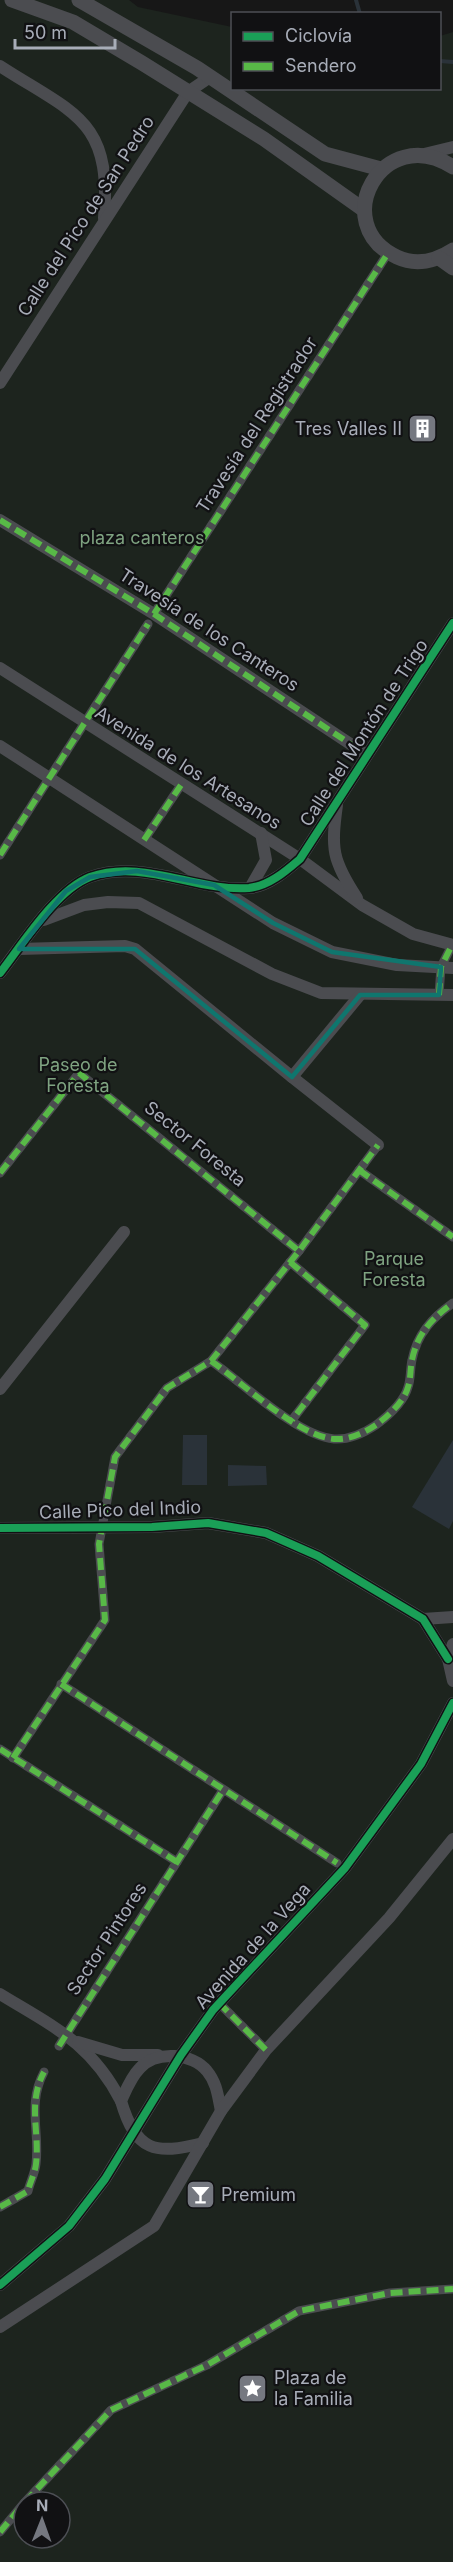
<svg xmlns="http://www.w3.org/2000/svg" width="453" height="2562" font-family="Inter,sans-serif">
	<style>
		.green { fill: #1d241e; fill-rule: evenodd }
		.water { fill: #2a3239 }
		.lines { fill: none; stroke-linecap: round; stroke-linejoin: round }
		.stream { stroke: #2a3239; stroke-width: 4 }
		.pedestrian { stroke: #4b4c50; stroke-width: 9 }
		.minor { stroke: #4b4c50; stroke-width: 12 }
		.tertiary { stroke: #4b4c50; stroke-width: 15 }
		.quiet { stroke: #58b947; stroke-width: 6; stroke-dasharray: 12 6; stroke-linecap: butt }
		.cycleway-casing { stroke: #111113; stroke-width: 11 }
		.cycleway { stroke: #1a9f57; stroke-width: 8 }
		.marked { fill: none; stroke: #0f766e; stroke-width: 4.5; stroke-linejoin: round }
		.labels { text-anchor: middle; stroke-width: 4.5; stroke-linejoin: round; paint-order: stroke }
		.street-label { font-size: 18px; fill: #a8adb8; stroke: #111113 }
		.poi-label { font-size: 18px; fill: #a8adb8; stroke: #111113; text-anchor: start }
		.park-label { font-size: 18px; fill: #7fa381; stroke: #111113 }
	</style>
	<rect width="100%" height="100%" fill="#171717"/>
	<path class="green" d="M0,0h129l9,7 94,20v61h208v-52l13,-4v2530h-453zM24,2502h36v36h-36z"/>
	<g class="water">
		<path d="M183,1435h24v50h-25z"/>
		<path d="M453,1440v81l-4,8 -37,-22z"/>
		<path d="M228,1465l38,1 1,19 -39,1z"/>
	</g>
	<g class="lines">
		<g class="stream">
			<path d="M356,0l4,14"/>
			<path d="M440,61l13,1"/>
		</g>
		<g class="pedestrian">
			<path d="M154,614l234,-361"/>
			<path d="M144,840l37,-55"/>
			<path d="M0,855l148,-231"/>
			<path d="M439,995l2,-28 11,-22"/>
			<path d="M359,1170l94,67"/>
			<path d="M0,1173l79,-100 220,178"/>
			<path d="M290,1262l75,63 -73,95"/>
			<path d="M211,1361c31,21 86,75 123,78 15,1 30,-6 42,-14 12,-9 28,-23 32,-38 3,-8 2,-18 4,-27 5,-26 20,-42 41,-57"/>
			<path d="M61,1684l276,179"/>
			<path d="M0,1749l177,113"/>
			<path d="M13,1758l92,-138 -6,-76 16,-87 52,-69 44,-27 88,-110 79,-106"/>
			<path d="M219,2003l47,47"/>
			<path d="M59,2046l164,-256"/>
			<path d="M0,2207l28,-16c2,-9 7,-18 8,-27 4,-33 -9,-60 8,-92"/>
			<path d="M25,2502l86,-92 96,-45 92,-54 91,-18 63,-4"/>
			<path d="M0,2532l24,-29"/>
		</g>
		<g class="minor">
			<path d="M0,66c74,48 112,53 104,152"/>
			<path d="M420,155l33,-8"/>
			<path d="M0,383l188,-291 22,-15"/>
			<path d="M0,520l154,94 213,141"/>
			<path d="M0,668l300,191 62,46 51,29 40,11"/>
			<path d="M0,746l273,177 59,29 65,13 56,3"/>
			<path d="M337,805c-6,44 -5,55 20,93"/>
			<path d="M250,888l16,-28 -5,-27"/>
			<path d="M44,920l40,-15 24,-3 31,1 133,71 49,19 132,2"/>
			<path d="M19,949l106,-3 10,3 157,128 68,-82"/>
			<path d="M0,973c22,-28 56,-83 90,-96 53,-19 106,15 159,11 20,-2 37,-17 51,-29l153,-236"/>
			<path d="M292,1077l86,68"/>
			<path d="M0,1389l124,-157"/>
			<path d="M0,1528l152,-1 56,-4 58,10 52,23 105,63 25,40"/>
			<path d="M423,1619l30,-2"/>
			<path d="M453,1644l-5,15 5,22"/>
			<path d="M0,1994c54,33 91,49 121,107"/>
			<path d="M78,2042l44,13h36"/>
			<path d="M203,2143c-48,12 -67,9 -82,-42 5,-11 10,-24 19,-33 16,-18 53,-15 67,3 10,12 11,26 14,40"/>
			<path d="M0,2285l69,-59 36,-47 76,-124 32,-45 132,-142 76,-104 32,-61"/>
			<path d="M0,2327l154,-101 67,-115 45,-61 123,-132 64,-79"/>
		</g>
		<g class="tertiary">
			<path d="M12,0l61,22 69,41 122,76 100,71"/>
			<path d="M79,0l118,68 128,86 56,15"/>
			<path d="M453,167c-71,-46 -126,58 -56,90 19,9 39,4 56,-7"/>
			<path d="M439,258l14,10"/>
		</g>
		<g class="quiet">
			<path d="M0,520l154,94 213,141"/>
			<path d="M154,614l234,-361"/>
			<path d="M144,840l37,-55"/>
			<path d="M0,855l148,-231"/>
			<path d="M439,995l2,-28 11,-22"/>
			<path d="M359,1170l94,67"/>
			<path d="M0,1173l79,-100 220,178"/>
			<path d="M290,1262l75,63 -73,95"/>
			<path d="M211,1361c31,21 86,75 123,78 15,1 30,-6 42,-14 12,-9 28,-23 32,-38 3,-8 2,-18 4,-27 5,-26 20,-42 41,-57"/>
			<path d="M61,1684l276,179"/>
			<path d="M0,1749l177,113"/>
			<path d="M13,1758l92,-138 -6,-76 16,-87 52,-69 44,-27 88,-110 79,-106"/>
			<path d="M219,2003l47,47"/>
			<path d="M59,2046l164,-256"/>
			<path d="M0,2207l28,-16c2,-9 7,-18 8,-27 4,-33 -9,-60 8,-92"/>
			<path d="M25,2502l86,-92 96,-45 92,-54 91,-18 63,-4"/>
			<path d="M0,2532l24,-29"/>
		</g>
		<defs>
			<g id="cycleway">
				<path d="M0,973c22,-28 56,-83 90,-96 53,-19 106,15 159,11 20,-2 37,-17 51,-29l153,-236"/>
				<path d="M0,1528l152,-1 56,-4 58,10 52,23 105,63 25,40"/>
				<path d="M0,2285l69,-59 36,-47 76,-124 32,-45 132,-142 76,-104 32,-61"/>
			</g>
		</defs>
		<use href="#cycleway" class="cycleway-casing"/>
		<use href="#cycleway" class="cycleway"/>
	</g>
	<path class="marked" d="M137,871l77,14 59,38 59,29 109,15 -2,28h-79l-68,82 -157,-128h-116l47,-58 24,-14z"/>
	<defs>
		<symbol id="building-square" viewBox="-11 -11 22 22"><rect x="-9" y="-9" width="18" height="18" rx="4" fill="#757880" stroke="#111113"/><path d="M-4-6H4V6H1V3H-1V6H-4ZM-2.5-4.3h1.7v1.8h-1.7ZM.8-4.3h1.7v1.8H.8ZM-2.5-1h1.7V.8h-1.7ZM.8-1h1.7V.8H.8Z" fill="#fff"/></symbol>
		<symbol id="bar-square" viewBox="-11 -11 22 22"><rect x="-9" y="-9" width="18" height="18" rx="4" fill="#757880" stroke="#111113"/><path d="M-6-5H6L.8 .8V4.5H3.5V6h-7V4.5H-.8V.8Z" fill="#fff"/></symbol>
		<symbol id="sight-square" viewBox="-11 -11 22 22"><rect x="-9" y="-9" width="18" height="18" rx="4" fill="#757880" stroke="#111113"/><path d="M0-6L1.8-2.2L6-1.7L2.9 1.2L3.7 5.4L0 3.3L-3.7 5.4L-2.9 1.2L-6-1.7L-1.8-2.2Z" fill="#fff"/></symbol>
	</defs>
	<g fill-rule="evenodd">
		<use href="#building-square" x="406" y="412" width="33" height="33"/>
		<use href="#bar-square" x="184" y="2178" width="33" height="33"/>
		<use href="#sight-square" x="236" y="2372" width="33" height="33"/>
	</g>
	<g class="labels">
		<g class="street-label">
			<text transform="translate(86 216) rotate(-57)" y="6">Calle del Pico de San Pedro</text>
			<text transform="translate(257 425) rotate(-57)" y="6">Travesía del Registrador</text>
			<text transform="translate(209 630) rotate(33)" y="6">Travesía de los Canteros</text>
			<text transform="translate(364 733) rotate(-57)" y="6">Calle del Montón de Trigo</text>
			<text transform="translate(188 768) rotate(32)" y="6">Avenida de los Artesanos</text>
			<text transform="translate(195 1144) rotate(39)" y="6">Sector Foresta</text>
			<text transform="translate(120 1510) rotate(-2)" y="6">Calle Pico del Indio</text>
			<text transform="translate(107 1939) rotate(-57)" y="6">Sector Pintores</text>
			<text transform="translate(253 1946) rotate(-48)" y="6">Avenida de la Vega</text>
		</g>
		<g class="poi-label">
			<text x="402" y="435" text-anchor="end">Tres Valles II</text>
			<text x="221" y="2201">Premium</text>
			<text x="274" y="2384">Plaza de<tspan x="274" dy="21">la Familia</tspan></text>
		</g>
		<g class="park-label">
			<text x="142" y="544">plaza canteros</text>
			<text x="78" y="1071">Paseo de<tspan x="78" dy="21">Foresta</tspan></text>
			<text x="394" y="1265">Parque<tspan x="394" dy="21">Foresta</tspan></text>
		</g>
	</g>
	<rect x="231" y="12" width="210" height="78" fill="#111113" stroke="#4d4f55" stroke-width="1.5"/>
	<rect x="243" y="32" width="30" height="9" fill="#1a9f57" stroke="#4d4f55" stroke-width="1.5"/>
	<text x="285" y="42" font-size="18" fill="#a8adb8">Ciclovía</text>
	<rect x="243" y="62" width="30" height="9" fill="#58b947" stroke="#4d4f55" stroke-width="1.5"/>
	<text x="285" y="72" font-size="18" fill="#a8adb8">Sendero</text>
	<g transform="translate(42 2520) rotate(1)"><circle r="28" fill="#111113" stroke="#4d4f55" stroke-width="1.5"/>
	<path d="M0-4.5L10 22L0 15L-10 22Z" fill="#757880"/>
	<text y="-9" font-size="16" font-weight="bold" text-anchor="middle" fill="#a8adb8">N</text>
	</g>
	<path d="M15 39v9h100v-9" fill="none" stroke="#a8adb8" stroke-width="3"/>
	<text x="24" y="39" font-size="18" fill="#a8adb8" stroke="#111113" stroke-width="4.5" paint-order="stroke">50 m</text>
</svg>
